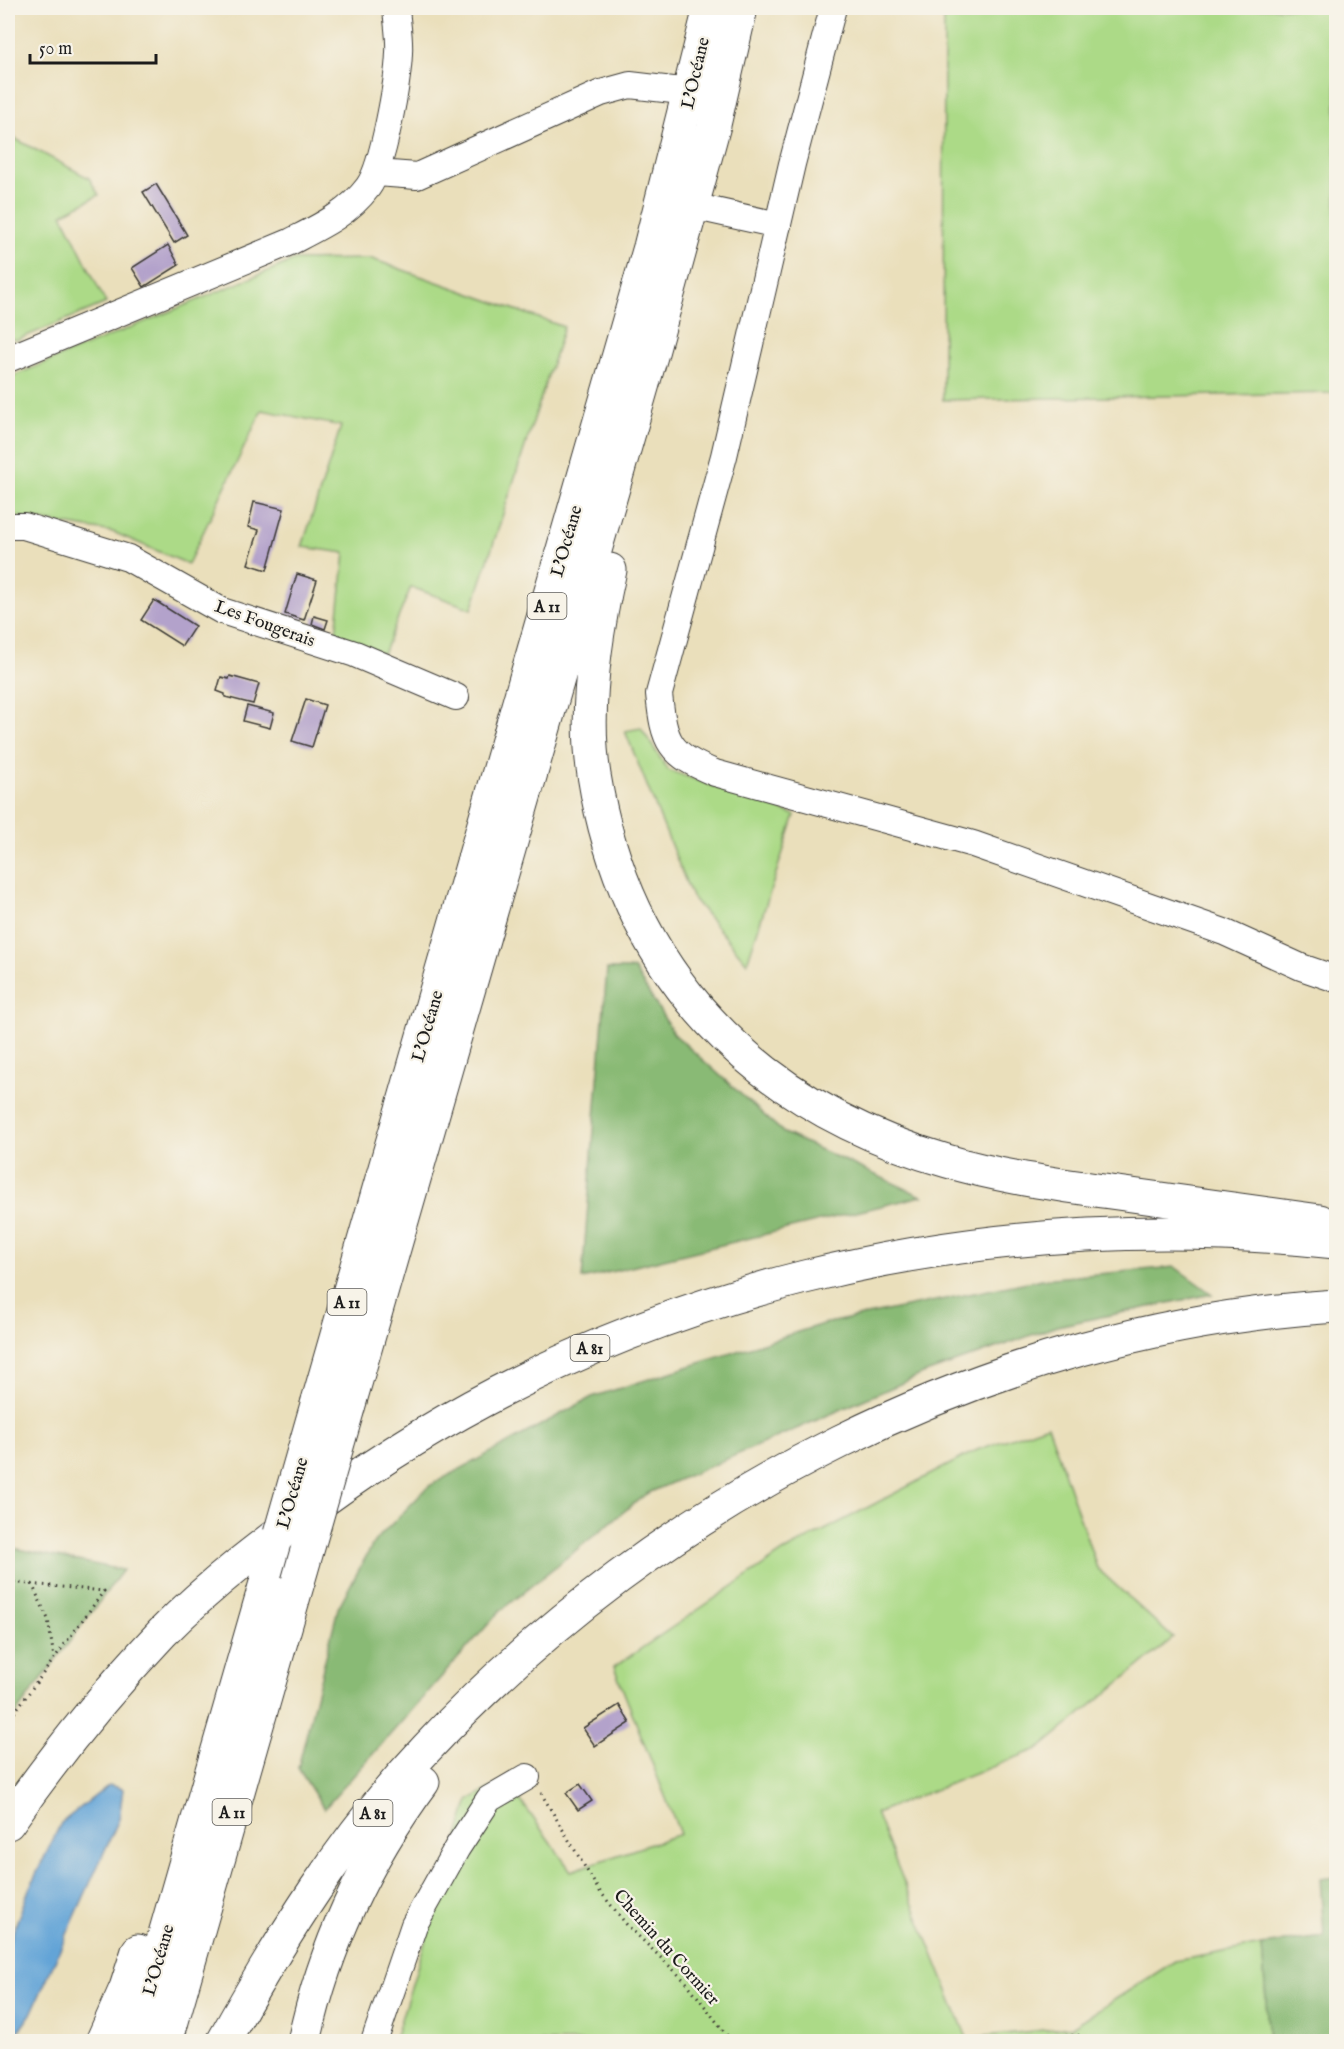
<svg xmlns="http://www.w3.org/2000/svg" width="1344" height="2049" font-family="'IM FELL English',serif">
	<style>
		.green { fill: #acda87; stroke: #647b52; stroke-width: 1.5 }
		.forest { fill: #89ba74; stroke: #526b48; stroke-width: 1.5 }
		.water { fill: #64a4d7; stroke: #40607a; stroke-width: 1.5 }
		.building { fill: #b3a2cb }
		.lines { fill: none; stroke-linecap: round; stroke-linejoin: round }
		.minor-casing { stroke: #3b3934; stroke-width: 28 }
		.highway-casing { stroke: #3b3934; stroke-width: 35 }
		.path { stroke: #3b3934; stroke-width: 3; stroke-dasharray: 1.5 4.5; stroke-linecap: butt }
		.minor { stroke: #fff; stroke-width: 26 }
		.highway { stroke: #fff; stroke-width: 33 }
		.highway-bridge-casing { stroke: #3b3934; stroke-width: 35; stroke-linecap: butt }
		.highway-bridge { stroke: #fff; stroke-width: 33 }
		.labels { text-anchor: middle; stroke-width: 4.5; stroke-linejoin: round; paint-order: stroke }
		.shield { fill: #f7f3e8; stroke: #5e5c59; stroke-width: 1.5 }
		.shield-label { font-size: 16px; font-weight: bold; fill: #1c1c1c }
		.street-label { font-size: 18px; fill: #1c1c1c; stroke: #f7f3e8 }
	</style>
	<rect width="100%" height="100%" fill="#f7f3e8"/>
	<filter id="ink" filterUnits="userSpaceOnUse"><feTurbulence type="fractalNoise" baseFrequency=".0167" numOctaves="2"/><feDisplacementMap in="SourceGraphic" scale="12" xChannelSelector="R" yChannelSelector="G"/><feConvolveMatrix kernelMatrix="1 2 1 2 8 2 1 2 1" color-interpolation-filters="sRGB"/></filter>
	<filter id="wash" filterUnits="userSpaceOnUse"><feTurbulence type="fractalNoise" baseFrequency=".008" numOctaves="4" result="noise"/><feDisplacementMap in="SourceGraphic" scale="24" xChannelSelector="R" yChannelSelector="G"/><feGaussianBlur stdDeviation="1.35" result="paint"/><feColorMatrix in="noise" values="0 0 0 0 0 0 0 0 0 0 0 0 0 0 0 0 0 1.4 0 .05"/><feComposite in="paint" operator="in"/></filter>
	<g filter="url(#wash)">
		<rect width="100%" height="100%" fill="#eadfbb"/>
		<g class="green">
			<path d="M944,8h392v385l-393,7z"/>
			<path d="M8,135l81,43 10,17 -37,19 44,89 -89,37 -9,-2z"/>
			<path d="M372,259l192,68 -92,282 -61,-22 -28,67 -47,-21 9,-80 -43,-6 39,-121 -79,-16 -74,154 -75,-32 -105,-17v-137l287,-118z"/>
			<path d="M641,728l27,42 127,45 -48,148 -55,-66 -67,-166z"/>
			<path d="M1048,1425l49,143 76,70 -133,110 -164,65 91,225 105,-11 103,-66 87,-16 7,96 -875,1 75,-242 37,-20 65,91 109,-37 -66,-167 169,-115 194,-102z"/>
		</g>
		<g class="forest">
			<path d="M607,969h27l40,65 110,99 138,63 -340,83z"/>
			<path d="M1175,1267l37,27 -155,32 -134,48 -277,120 -146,117 -176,198 -26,-41 40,-160 36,-66 55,-56 163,-89 231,-73 219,-45z"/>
			<path d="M8,1547l115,23 -115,154z"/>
			<path d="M1336,1877v164h-67l-7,-96 62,-8 -4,-58z"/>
		</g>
		<path class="water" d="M109,1785l14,4 -4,30 -88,195 -19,27h-4v-96l21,-56 32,-66z"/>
		<g id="blocks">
			<g class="building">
				<path d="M156,184l31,51 -13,8 -31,-51z"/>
				<path d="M168,245l11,20 -35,22 -12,-19z"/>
				<path d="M254,502l30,7 -17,61 -19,-6 11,-34 -11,-3z"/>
				<path d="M297,574l20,6 -13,40 -19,-6z"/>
				<path d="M154,600l41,26 -13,20 -41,-26z"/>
				<path d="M314,616l14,4 -3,9 -13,-5z"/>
				<path d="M230,676l29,8 -6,20 -28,-7v-3l-8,-3 4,-14 8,2z"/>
				<path d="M306,699l19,6 -13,42 -20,-6z"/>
				<path d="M247,706l27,7 -4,15 -27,-7z"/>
				<path d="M619,1705l11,18 -35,23 -12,-18z"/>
				<path d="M580,1784l12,17 -14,9 -12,-17z"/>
			</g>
		</g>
	</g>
	<g filter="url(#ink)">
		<use href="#blocks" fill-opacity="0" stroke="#3b3934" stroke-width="1.5"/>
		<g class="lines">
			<defs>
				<g id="minor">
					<path d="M833,8l-41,156 -68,292 -65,238c5,49 10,60 56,79l258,71 251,88 77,35 35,12"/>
					<path d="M377,173l40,3 184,-83 29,-8 60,7"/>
					<path d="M692,206l86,19"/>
					<path d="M8,359l282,-117c29,-15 58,-28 78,-55 15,-20 30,-106 31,-134 1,-15 -2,-30 -3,-45"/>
					<path d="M8,526h16l104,32 94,53 133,43 101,43"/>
					<path d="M374,2042l40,-117 43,-77 32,-49 38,-22"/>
				</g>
				<g id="highway">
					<path d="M610,570c-14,62 -26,142 -16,205 32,199 161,331 353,386 53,16 109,23 163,31 70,10 140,20 210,29"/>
					<path d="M318,1401l332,-1154 60,-239"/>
					<path d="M348,1408l305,-1059 60,-220 28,-121"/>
					<path d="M8,1823c46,-66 98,-131 154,-190 48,-49 104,-91 159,-131 296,-215 654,-298 1015,-260"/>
					<path d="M102,2042l24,-54 12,-37"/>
					<path d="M134,2042l146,-508"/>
					<path d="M166,2042l132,-460"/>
					<path d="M223,2042c58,-104 121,-206 203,-293 233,-250 567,-422 910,-443"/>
					<path d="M304,2042c20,-94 62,-183 119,-260"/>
				</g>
			</defs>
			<use href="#minor" class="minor-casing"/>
			<use href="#highway" class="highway-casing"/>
			<g class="path">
				<path d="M8,1582l96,9 -96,130"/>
				<path d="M32,1584l16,35 6,39"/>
				<path d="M541,1793l57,96 29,36 60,58 45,59"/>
				<path d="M1006,2042l71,-7 31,7"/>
			</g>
			<use href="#minor" class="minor"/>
			<use href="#highway" class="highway"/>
			<defs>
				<g id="highway-bridge">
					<path d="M280,1534l38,-133"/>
					<path d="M298,1582l50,-174"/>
				</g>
			</defs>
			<use href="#highway-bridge" class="highway-bridge-casing"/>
			<use href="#highway-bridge" class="highway-bridge"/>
		</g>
	</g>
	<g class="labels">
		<g class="shield">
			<rect x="527.5" y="593" width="39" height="26" rx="4.5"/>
			<rect x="327.5" y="1289" width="39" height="26" rx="4.5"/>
			<rect x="570.5" y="1335" width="39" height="26" rx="4.5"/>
			<rect x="212.5" y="1799" width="39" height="26" rx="4.5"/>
			<rect x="353.5" y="1800" width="39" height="26" rx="4.5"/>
		</g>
		<g class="shield-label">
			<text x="547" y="612">A 11</text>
			<text x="347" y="1308">A 11</text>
			<text x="590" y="1354">A 81</text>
			<text x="232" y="1818">A 11</text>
			<text x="373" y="1819">A 81</text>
		</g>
		<g class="street-label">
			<text transform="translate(695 73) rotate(-77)" y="6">L’Océane</text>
			<text transform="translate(566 541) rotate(-74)" y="6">L’Océane</text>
			<text transform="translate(265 623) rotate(20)" y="6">Les Fougerais</text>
			<text transform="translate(427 1026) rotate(-74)" y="6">L’Océane</text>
			<text transform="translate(292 1493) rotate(-74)" y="6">L’Océane</text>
			<text transform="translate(667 1947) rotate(48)" y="6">Chemin du Cormier</text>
			<text transform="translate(158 1960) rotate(-74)" y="6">L’Océane</text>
		</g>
	</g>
	<rect width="1344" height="2049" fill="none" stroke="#f7f3e8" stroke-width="30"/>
	<path d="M30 54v9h126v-9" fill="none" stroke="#1c1c1c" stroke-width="3"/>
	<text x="39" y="54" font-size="18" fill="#1c1c1c" stroke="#f7f3e8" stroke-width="4.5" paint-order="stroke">50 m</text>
</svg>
